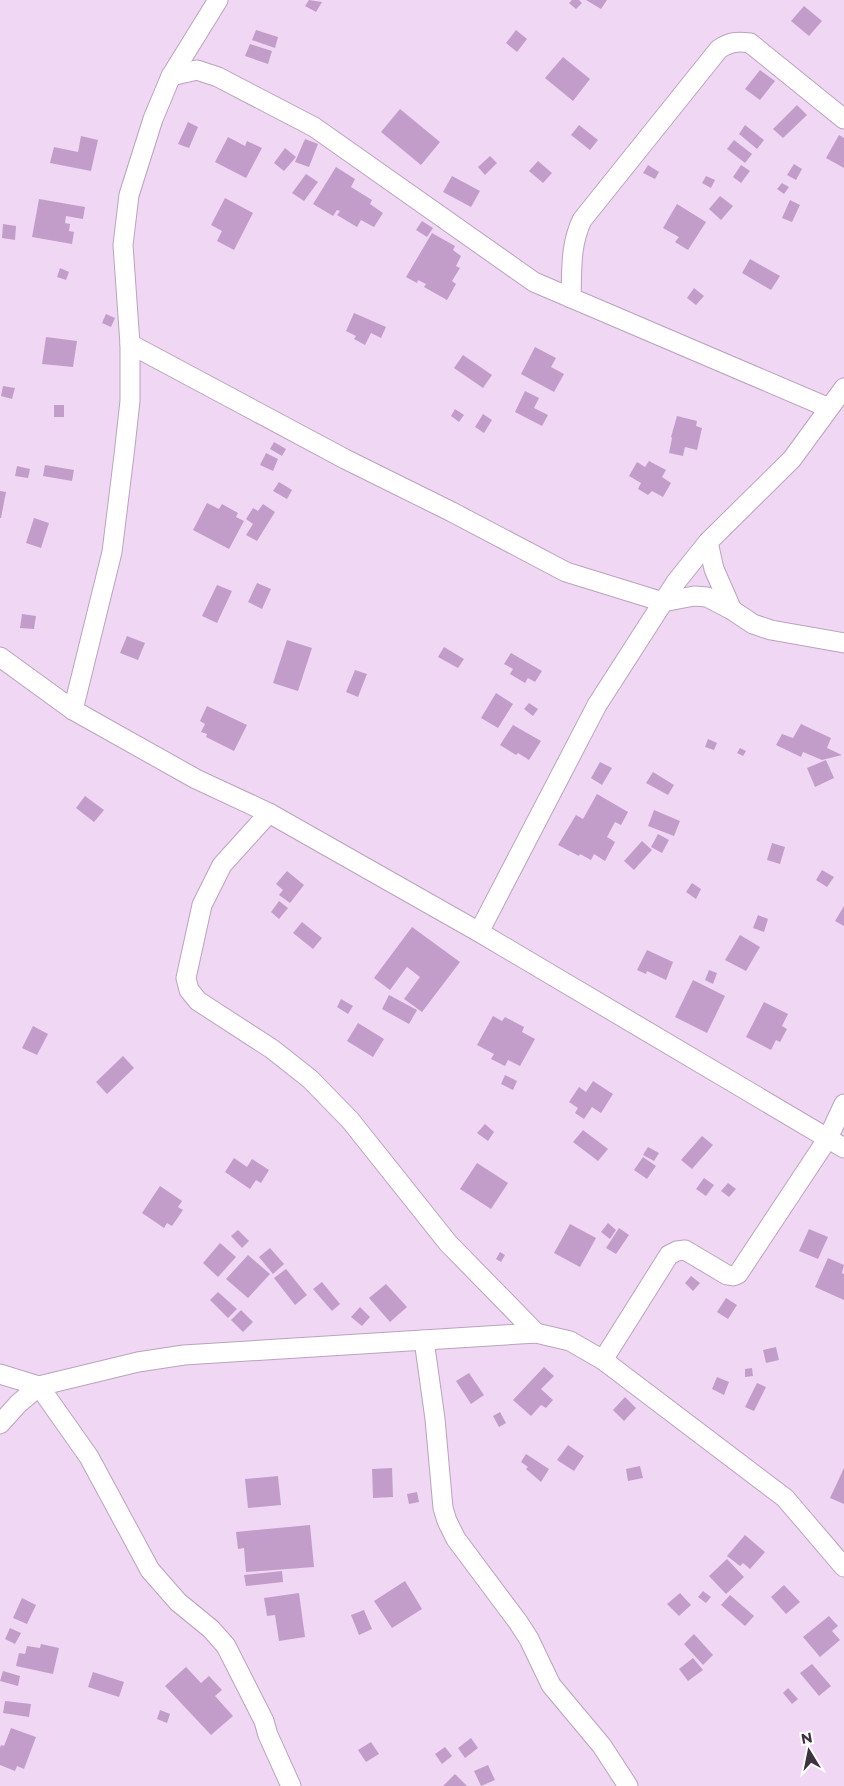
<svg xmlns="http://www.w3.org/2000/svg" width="844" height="1786" font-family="Montserrat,sans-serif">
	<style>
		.building { fill: #c39dc9 }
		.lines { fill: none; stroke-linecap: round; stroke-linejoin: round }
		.minor-casing { stroke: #bba2be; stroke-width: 21 }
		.minor { stroke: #fff; stroke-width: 19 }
	</style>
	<rect width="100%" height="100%" fill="#f0d7f4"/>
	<g class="building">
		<path d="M309,0l13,2 -6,10 -11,-6z"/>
		<path d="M572,0h7l3,3 -6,6 -7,-6z"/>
		<path d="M586,0h21l-6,9z"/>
		<path d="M804,6l18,15 -13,15 -18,-15z"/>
		<path d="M256,30l22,7 -3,11 -23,-8z"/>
		<path d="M516,30l11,9 -10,13 -11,-9z"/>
		<path d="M250,44l22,7 -4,13 -23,-8z"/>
		<path d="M563,57l27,22 -17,22 -28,-23z"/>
		<path d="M760,70l15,11 -15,19 -15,-11z"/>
		<path d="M797,105l10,10 -24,23 -10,-9z"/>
		<path d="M400,109l40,33 -19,23 -40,-33z"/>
		<path d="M188,122l10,5 -9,21 -11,-4z"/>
		<path d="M579,125l19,15 -8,10 -19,-15z"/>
		<path d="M745,125l19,15 -7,9 -18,-15z"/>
		<path d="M839,135l5,3v30l-18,-10z"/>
		<path d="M81,136l17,4 -7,31 -41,-8 4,-16 24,5z"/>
		<path d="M228,137l17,9 2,-5 15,7 -16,30 -31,-16z"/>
		<path d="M305,139l13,5 -9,23 -14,-5z"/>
		<path d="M734,140l18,14 -7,9 -18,-14z"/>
		<path d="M285,148l11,9 -12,14 -10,-8z"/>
		<path d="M490,156l7,7 -12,12 -7,-8z"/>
		<path d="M538,161l14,12 -9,10 -14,-12z"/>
		<path d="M794,164l8,5 -6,11 -9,-5z"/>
		<path d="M648,165l11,7 -4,7 -12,-6z"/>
		<path d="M741,165l9,6 -9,12 -8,-6z"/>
		<path d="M336,167l19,12 -4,8 21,13 -2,4 13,9 -9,14 -13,-7 -4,7 -20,-12 3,-4 -3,-1 -4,6 -20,-12z"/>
		<path d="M306,174l12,8 -14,19 -12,-8z"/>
		<path d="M452,176l28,15 -9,16 -28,-15z"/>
		<path d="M706,176l9,4 -4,8 -9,-5z"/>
		<path d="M782,183l7,4 -5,7 -7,-5z"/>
		<path d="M720,196l13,10 -12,14 -12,-11z"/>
		<path d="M225,198l28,15 -19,37 -17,-9 5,-10 -11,-6z"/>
		<path d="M39,199l46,8 -2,12 -17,-3 -1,7 5,1 -1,7 5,1 -2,12 -40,-7z"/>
		<path d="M790,200l10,5 -8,17 -10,-4z"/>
		<path d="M677,204l29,18 -18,28 -13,-8 4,-5 -16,-9z"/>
		<path d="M422,221l11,7 -6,9 -11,-7z"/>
		<path d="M3,224l13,2 -1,14 -13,-2z"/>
		<path d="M432,233l23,13 -2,4 8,6 -5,10 4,2 -8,13 4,3 -9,16 -23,-13 2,-3 -8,-4 -1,3 -11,-6z"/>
		<path d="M750,259l30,17 -9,14 -29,-17z"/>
		<path d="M60,268l9,4 -3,8 -9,-3z"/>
		<path d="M694,288l10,8 -8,9 -9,-7z"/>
		<path d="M354,313l32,14 -5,11 -10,-5 -6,12 -11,-6 2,-3 -10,-5z"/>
		<path d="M106,314l9,4 -4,9 -9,-4z"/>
		<path d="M46,337l31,4 -4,26 -31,-3z"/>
		<path d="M535,347l21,11 -5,9 13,7 -10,18 -33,-18z"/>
		<path d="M463,355l29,20 -9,13 -29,-20z"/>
		<path d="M3,386l12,2 -3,11 -11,-3z"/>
		<path d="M525,391l14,7 -5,10 14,7 -6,11 -27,-14z"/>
		<rect x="54" y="405" width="10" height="12"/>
		<path d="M455,409l9,6 -5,7 -8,-6z"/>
		<path d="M483,414l9,6 -8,13 -9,-6z"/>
		<path d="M677,416l20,5 -1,5 6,2 -5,22 -12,-3 -2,9 -14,-3 3,-15 -1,-1z"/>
		<path d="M274,442l12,7 -4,7 -12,-7z"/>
		<path d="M266,453l12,6 -5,12 -13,-6z"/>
		<path d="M649,461l17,9 -4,7 9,6 -8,14 -11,-6 -4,4 -10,-6 3,-6 -12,-7 8,-14 8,5z"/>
		<path d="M45,465l29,5 -2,11 -29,-5z"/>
		<path d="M17,466l13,3 -2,9 -13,-2z"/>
		<path d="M279,482l13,8 -5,9 -14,-8z"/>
		<path d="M0,491l6,1 -5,26h-1z"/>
		<path d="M207,503l12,6 3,-5 16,9 -2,4 8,4 -15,28 -36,-19z"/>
		<path d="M263,504l12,8 -18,29 -11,-6 7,-11 -7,-5 7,-11 5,3z"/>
		<path d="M34,518l15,5 -8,25 -15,-5z"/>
		<path d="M257,583l14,6 -9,20 -14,-7z"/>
		<path d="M217,585l15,6 -15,32 -15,-7z"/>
		<path d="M22,614l14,2 -2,13 -14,-1z"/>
		<path d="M127,636l18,7 -7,17 -18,-7z"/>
		<path d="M287,640l25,8 -14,43 -25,-8z"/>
		<path d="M444,647l20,12 -6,9 -20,-11z"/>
		<path d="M511,653l31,18 -7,11 -7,-4 -3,5 -15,-9 3,-5 -9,-5z"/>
		<path d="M355,670l12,4 -9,23 -12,-5z"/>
		<path d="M496,693l17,11 -15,24 -17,-10z"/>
		<path d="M529,703l9,6 -5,7 -9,-7z"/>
		<path d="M207,706l40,19 -13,26 -28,-14 1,-3 -6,-2 4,-8 -5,-3z"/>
		<path d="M801,724l30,14 -4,10 15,7 -20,5 -19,-8 -2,5 -25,-12 6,-11 11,4z"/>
		<path d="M513,725l28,16 -12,19 -11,-7 -2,2 -16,-10z"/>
		<path d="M708,739l9,4 -3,7 -9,-3z"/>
		<path d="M740,748l6,3 -3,5 -6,-3z"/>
		<path d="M826,760l8,18 -19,9 -8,-19z"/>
		<path d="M600,762l12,6 -10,17 -11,-7z"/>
		<path d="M653,772l21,13 -6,10 -22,-12z"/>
		<path d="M597,794l31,18 -7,13 -6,-3 -8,15 8,5 -10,19 -11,-7 -3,6 -11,-6 -1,2 -21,-11 18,-30 7,4z"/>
		<path d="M85,796l19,14 -10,12 -18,-14z"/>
		<path d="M654,810l26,11 -6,15 -26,-10z"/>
		<path d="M658,834l11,6 -7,13 -11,-6z"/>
		<path d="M642,841l10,9 -18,20 -10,-9z"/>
		<path d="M772,843l13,4 -5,17 -13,-4z"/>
		<path d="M822,870l12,7 -7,10 -11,-7z"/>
		<path d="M287,871l17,14 -14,18 -11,-8 4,-5 -7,-6z"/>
		<path d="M692,883l9,6 -5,10 -10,-7z"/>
		<path d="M279,901l9,7 -9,11 -8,-7z"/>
		<path d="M844,906v20l-9,-5z"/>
		<path d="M758,915l10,4 -4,13 -11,-4z"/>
		<path d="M302,922l20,16 -9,11 -20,-16z"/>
		<path d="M412,927l48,35 -38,50 -18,-13 16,-22 -13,-10 -17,23 -16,-12z"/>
		<path d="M740,935l20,12 -14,24 -21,-11z"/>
		<path d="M647,950l26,12 -7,18 -19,-9 -1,3 -9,-4z"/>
		<path d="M709,970l8,3 -4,11 -8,-4z"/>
		<path d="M693,980l32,16 -18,37 -32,-16z"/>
		<path d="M389,995l28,15 -8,14 -27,-15z"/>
		<path d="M341,999l12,7 -5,8 -11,-7z"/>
		<path d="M764,1002l24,12 -6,12 5,3 -7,13 -4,-2 -5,10 -25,-13z"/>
		<path d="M493,1016l9,5 3,-4 19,10 -2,5 13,7 -15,27 -12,-6 -3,6 -14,-7 3,-5 -17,-9z"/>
		<path d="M358,1023l26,16 -11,18 -26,-16z"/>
		<path d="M33,1026l15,8 -11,21 -15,-7z"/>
		<path d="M123,1056l11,12 -27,26 -11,-12z"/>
		<path d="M505,1075l12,6 -4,9 -12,-6z"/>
		<path d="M593,1081l20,13 -12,19 -9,-6 -8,12 -9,-6 3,-5 -9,-6 10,-15 7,5z"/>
		<path d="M485,1124l9,8 -6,9 -11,-8z"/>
		<path d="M583,1130l25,19 -10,12 -25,-19z"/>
		<path d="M702,1136l11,9 -21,24 -11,-9z"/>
		<path d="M648,1147l11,6 -5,8 -11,-6z"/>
		<path d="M643,1157l13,9 -9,13 -13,-9z"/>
		<path d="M234,1158l13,9 5,-8 17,11 -8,13 -5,-3 -6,9 -25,-17z"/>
		<path d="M477,1163l31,20 -17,26 -31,-20z"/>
		<path d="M704,1178l10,7 -8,11 -10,-7z"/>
		<path d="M728,1183l8,6 -7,8 -8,-6z"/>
		<path d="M160,1186l22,15 -4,6 5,3 -11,16 -5,-3 -3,5 -22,-15z"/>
		<path d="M608,1223l8,7 -6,9 -9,-7z"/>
		<path d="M570,1224l26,14 -16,29 -26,-14z"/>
		<path d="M619,1228l10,7 -13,19 -10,-6z"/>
		<path d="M809,1229l19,8 -10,22 -19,-8z"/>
		<path d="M238,1230l11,11 -7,7 -11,-12z"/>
		<path d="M220,1243l16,14 -18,20 -15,-14z"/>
		<path d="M270,1248l14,16 -11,10 -14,-17z"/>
		<path d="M500,1252l5,3 -4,7 -5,-3z"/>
		<path d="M248,1255l22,19 -22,24 -22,-19z"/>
		<path d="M828,1258l16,7 -2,8 2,1v26l-29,-13z"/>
		<path d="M286,1269l21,26 -12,10 -21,-27z"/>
		<path d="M691,1276l9,7 -7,8 -8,-8z"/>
		<path d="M322,1282l18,22 -8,7 -19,-22z"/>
		<path d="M386,1284l21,23 -17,15 -21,-24z"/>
		<path d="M218,1292l19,17 -9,9 -18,-18z"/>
		<path d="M726,1298l11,7 -9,14 -11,-7z"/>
		<path d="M360,1307l10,10 -8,9 -11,-9z"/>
		<path d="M241,1310l12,12 -10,10 -12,-12z"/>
		<path d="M776,1347l3,13 -13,3 -3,-13z"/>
		<path d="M544,1367l10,9 -13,13 12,11 -7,8 -5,-3 -10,11 -18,-16z"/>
		<path d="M752,1368l1,8 -8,1v-8z"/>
		<path d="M469,1373l15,22 -13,9 -15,-23z"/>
		<path d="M717,1377l12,5 -5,13 -12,-6z"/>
		<path d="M757,1383l9,4 -12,24 -9,-4z"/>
		<path d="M625,1397l11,11 -12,13 -11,-11z"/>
		<path d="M500,1412l6,11 -7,4 -6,-11z"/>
		<path d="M568,1445l16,11 -10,15 -17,-11z"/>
		<path d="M526,1454l23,15 -8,13 -15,-13 2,-2 -7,-5z"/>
		<path d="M640,1466l3,12 -15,3 -2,-12z"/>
		<path d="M392,1468l1,29 -20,1 -1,-29z"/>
		<path d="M844,1468v36l-14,-6z"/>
		<path d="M278,1476l3,29 -33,3 -3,-29z"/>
		<path d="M417,1492l2,10 -10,2 -2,-10z"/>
		<path d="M310,1525l4,42 -68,5 -2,-24 -6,1 -2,-17z"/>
		<path d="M745,1535l20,17 -15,17 -7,-6 -3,3 -13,-10z"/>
		<path d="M727,1559l17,18 -18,17 -17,-18z"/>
		<path d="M282,1571l1,11 -37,4 -2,-11z"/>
		<path d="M405,1581l17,28 -30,19 -18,-27z"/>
		<path d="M784,1585l16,17 -14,12 -15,-17z"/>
		<path d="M703,1591l8,6 -5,6 -8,-6z"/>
		<path d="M299,1593l6,44 -26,4 -4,-26 -8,1 -3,-18z"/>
		<path d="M680,1593l11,12 -12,11 -12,-12z"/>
		<path d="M730,1595l24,21 -9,10 -24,-21z"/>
		<path d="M22,1598l14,7 -9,19 -14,-6z"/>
		<path d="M364,1610l8,19 -13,6 -8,-20z"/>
		<path d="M829,1616l9,10 -6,5 8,9 -20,17 -17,-20z"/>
		<path d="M10,1628l11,5 -6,11 -10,-5z"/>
		<path d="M694,1634l19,21 -10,10 -19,-21z"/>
		<path d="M41,1644l18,4 -6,26 -37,-8 3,-13 6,1 2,-8 13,2z"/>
		<path d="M693,1658l10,12 -15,11 -9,-12z"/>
		<path d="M812,1664l19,22 -12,10 -19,-23z"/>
		<path d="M186,1667l15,16 8,-7 13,14 -7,6 18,20 -22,19 -46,-49z"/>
		<path d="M3,1671l17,5 -2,10 -18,-5z"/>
		<path d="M93,1672l31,10 -5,15 -31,-10z"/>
		<path d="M788,1688l10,11 -6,5 -9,-11z"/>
		<path d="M5,1701l26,3 -2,13 -26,-4z"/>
		<path d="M160,1710l10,4 -3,9 -10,-4z"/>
		<path d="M11,1728l25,9 -12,32 -7,-3 -2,5 -15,-6v-17l1,-3 3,1z"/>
		<path d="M471,1738l7,10 -13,10 -7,-10z"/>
		<path d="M371,1742l8,12 -13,8 -8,-12z"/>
		<path d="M445,1747l7,9 -10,8 -7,-10z"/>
		<path d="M488,1765l7,15 -14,6 -7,-15z"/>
		<path d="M455,1774l12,12h-24z"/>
	</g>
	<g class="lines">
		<defs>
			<g id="minor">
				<path d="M171,76l47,-76"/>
				<path d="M571,298c1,-27 -1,-53 11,-78l137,-171c11,-7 18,-8 31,-6l94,76"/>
				<path d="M130,344l215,115 107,53 114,60 97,30 31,-6 13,1 25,13 21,14 18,6 73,13"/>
				<path d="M708,542l6,27 18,41"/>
				<path d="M0,657l73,53 123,69 73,34 210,119 365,216"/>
				<path d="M73,710l39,-158 12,-97 6,-54v-57l-7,-99 6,-50 24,-76 18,-43 26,-6 21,7 96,50 220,155 295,126"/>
				<path d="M269,813l-47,52 -20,40 -16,73 3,12 9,11 74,48 38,30 40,41 98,123 88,90"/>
				<path d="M479,932l118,-227 79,-123 32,-40 84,-83 52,-71"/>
				<path d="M424,1340l11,79 8,89 4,13 9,18 62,83 11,17 22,46 51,61 26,40"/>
				<path d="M603,1360l66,-105 8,-4 8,-1 42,25 6,1 5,-2 90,-136 16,-34"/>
				<path d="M0,1374l39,12 50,71 61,113 28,32 33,27 15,17 38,75 4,14 23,51"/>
				<path d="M0,1424l18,-20 21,-18 99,-24 46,-7 352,-22 34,8 33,19 182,138 59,69"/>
			</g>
		</defs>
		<use href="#minor" class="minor-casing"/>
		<use href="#minor" class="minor"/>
	</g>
	<g transform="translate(809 1751) rotate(350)" stroke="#ffffff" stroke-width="4" paint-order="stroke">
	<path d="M0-4L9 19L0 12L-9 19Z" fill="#3d333e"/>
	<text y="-8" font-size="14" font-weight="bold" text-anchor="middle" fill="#3d333e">N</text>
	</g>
</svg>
